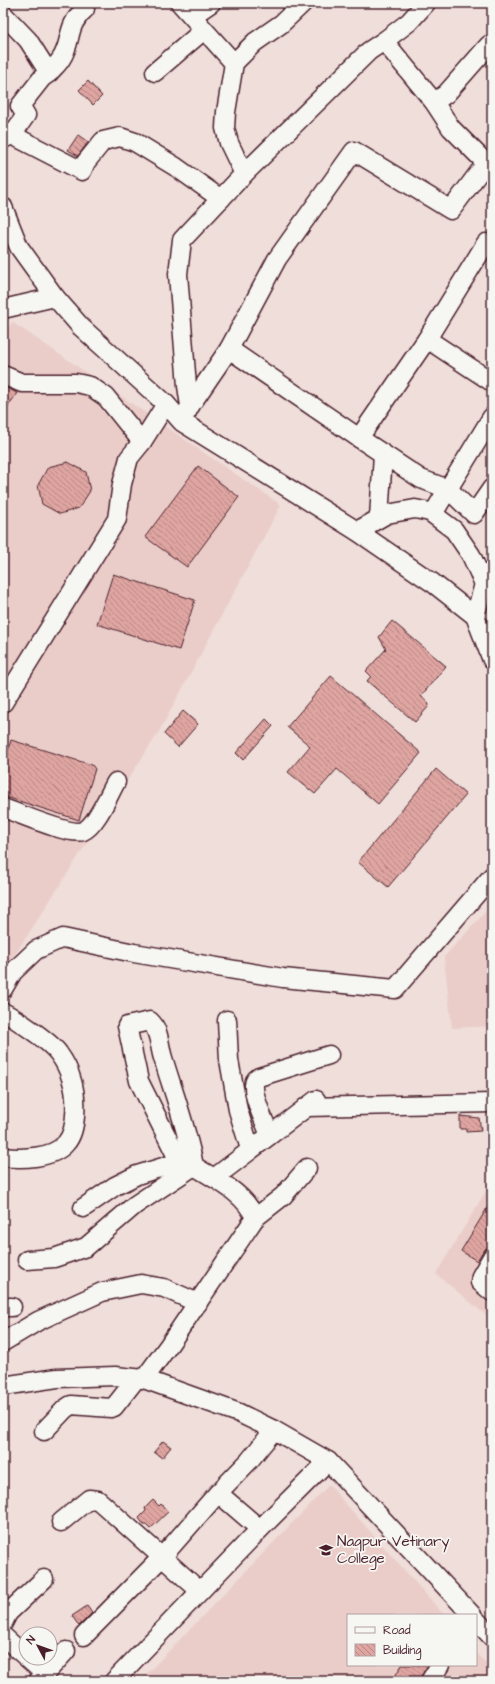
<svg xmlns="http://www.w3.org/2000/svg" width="495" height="1684" font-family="'Architects Daughter',sans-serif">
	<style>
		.built { fill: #eacdc9 }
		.building { fill: url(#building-back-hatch); stroke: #4a1f2b }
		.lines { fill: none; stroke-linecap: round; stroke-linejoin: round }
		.minor-casing { stroke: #4a1f2b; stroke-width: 21 }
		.minor { stroke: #f6f6f2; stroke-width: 18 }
		.labels { text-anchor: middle; stroke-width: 3.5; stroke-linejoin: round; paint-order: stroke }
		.poi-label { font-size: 15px; fill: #4a1f2b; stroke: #f6f6f2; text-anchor: start }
	</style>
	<defs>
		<pattern id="building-back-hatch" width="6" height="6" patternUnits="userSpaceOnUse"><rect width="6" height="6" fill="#dfa5a1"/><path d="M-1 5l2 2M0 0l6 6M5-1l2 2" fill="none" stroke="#b78683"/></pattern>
	</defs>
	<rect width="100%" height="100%" fill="#efdeda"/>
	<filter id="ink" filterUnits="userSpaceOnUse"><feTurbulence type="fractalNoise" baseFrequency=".025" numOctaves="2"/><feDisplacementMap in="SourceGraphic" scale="8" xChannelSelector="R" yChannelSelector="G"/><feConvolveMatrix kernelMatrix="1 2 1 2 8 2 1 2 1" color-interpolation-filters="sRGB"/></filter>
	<g filter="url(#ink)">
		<g class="built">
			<path d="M12,322l269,183 -121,225 -157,243v-637z"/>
			<path d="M492,905v121l-40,2 -8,-71z"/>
			<path d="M492,1181v139l-56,-46z"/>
			<path d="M329,1485l115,130h-96v50h128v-13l16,18v11h-352z"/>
		</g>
		<g class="building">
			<path d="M88,81l14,15 -9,9 -14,-15z"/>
			<path d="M78,135l10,7 -10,14 -10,-6z"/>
			<path d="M3,386l14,7 -14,21z"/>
			<path d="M68,462l18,10 4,19 -11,17 -19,6 -18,-10 -4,-19 10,-18z"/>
			<path d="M198,466l41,31 -52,70 -42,-30z"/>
			<path d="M113,574l82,26 -16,50 -82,-26z"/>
			<path d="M392,621l54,45 -25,30 7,6 1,4 -14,16 -48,-41 4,-5 -5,-5 20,-22 -7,-12z"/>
			<path d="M331,676l90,77 -43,51 -41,-35 -22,25 -27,-22 22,-26 -23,-19z"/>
			<path d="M183,711l15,13 -20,23 -14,-13z"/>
			<path d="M266,719l7,7 -30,34 -7,-7z"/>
			<path d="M11,740l81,25 3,4 -16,51 -76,-24v-30z"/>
			<path d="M436,769l30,26 -78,92 -30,-25z"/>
			<path d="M460,1116l19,2 2,13 -15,1v-3h-6z"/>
			<path d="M492,1200v47l-5,1 -4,3 -6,10 -16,-10z"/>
			<path d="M163,1441l8,6 -9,11 -8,-6z"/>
			<path d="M153,1500l6,6 2,-2 7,8 -18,17 -4,-4h-2l-5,-7 7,-7 -1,-3z"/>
			<path d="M87,1606l5,7 -13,13 -7,-10z"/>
			<path d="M402,1665h26l-10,16h-26z"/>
		</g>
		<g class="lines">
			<defs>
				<g id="minor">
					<path d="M180,3l54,60"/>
					<path d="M3,14l25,26 21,33 -7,5 -22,28 6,9 -14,20 -9,4"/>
					<path d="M192,16l19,-13"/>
					<path d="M384,41l25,-19 17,-19"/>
					<path d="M155,72l49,-42"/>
					<path d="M49,73c4,-5 9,-9 12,-14 12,-18 4,-32 24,-50"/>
					<path d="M434,102l12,-8 43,-49"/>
					<path d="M12,135l70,36 4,-9 17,-21 17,-4 15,5 41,25 45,32"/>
					<path d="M3,207l16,40 36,50 26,30 85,77 16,18 175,109 76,52 42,33 17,44"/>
					<path d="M3,309l52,-12"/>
					<path d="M427,339l59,-96"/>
					<path d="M229,349l130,89 62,41 27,10 44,-72"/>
					<path d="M3,375l19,8h54l14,3 16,11 36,45"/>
					<path d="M190,406l39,-57 48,-90 77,-108 97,59 35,-47 -35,-35 -17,-26 -50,-61 -15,10 -125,123"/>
					<path d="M187,412l3,-6 -3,-20 -9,-112 4,-34 62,-66 -15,-31 -4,-15 1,-16 8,-49 21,-21 26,-18 22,-21"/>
					<path d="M359,438l68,-99 65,43"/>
					<path d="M433,514l15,-25 26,25 18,-26"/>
					<path d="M379,518l4,-64"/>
					<path d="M357,531l30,-17 28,-5 15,3 24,18 17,25 13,29 -9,32"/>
					<path d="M3,703l114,-184 5,-35 7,-26 13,-16 24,-38"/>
					<path d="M3,808c15,5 67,28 80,23 13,-5 26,-37 33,-49"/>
					<path d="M3,989l10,-17 23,-22 27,-12 71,15 149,25 112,11 97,-113"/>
					<path d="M3,1012c13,7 48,30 56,42 5,7 10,17 12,24 6,17 7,52 -5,65 -13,16 -45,16 -63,14"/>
					<path d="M227,1020l2,40 9,50 12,39"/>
					<path d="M306,1107l186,-4"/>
					<path d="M270,1135c-5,-12 -17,-37 -16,-50 0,-4 2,-6 5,-8l70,-22"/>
					<path d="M214,1178l102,-78"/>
					<path d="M83,1208l32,-22 22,-11 42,-13"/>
					<path d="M255,1218l28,-22 24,-28"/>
					<path d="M492,1257l-11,19 -1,6 12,10"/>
					<path d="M27,1260l27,-2 32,-11 49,-42 59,-39"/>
					<path d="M3,1307h9"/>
					<path d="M3,1342l35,-21 64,-29 39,-8 23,4 34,15"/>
					<path d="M144,1379l25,-34 86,-127c-10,-25 -39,-38 -61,-52 -7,-37 -20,-72 -31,-108 -4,-12 -3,-28 -13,-37l-23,5 12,55 45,90"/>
					<path d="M3,1386l54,-8 58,-2 29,3 95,34 35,17 54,31 144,154"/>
					<path d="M44,1431l21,-22 6,-4 40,3 3,-1 22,-28"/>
					<path d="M218,1493l42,36"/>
					<path d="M61,1522l28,-23 9,1 102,91"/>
					<path d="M476,1620l16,17"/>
					<path d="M3,1623l5,-10 36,-34"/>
					<path d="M3,1636l23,21"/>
					<path d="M84,1636l78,-79 56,-64 31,-32 25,-31"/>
					<path d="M27,1658l18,16 -7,7"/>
					<path d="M45,1674l21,-23"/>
					<path d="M114,1681l146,-152 68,-68"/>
					<path d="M430,1681l10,-16"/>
				</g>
			</defs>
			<use href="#minor" class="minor-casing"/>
			<use href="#minor" class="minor"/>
		</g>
	</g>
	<defs>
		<symbol id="university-bare" viewBox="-9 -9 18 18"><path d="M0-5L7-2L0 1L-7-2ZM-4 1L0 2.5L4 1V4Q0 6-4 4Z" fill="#4a1f2b" stroke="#f6f6f2" stroke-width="2.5" paint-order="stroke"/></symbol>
	</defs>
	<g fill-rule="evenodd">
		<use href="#university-bare" x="316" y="1540" width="20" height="20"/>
	</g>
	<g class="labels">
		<g class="poi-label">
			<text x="337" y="1546">Nagpur Vetinary<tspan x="337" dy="17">College</tspan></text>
		</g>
	</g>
	<rect width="495" height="1684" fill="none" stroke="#f6f6f2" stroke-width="16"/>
	<rect x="8" y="8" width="479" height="1668" fill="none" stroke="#4a1f2b" stroke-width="1.5" filter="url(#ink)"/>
	<rect x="347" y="1614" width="130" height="52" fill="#f6f6f2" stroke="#b1a0a2"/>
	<rect x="355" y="1627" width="20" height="6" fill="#f6f6f2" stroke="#b1a0a2"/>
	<text x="383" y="1634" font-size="12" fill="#4a1f2b">Road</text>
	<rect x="355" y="1644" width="20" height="12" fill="url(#building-back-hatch)" stroke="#b1a0a2"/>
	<text x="383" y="1654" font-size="12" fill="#4a1f2b">Building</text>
	<g transform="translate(38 1646) rotate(311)"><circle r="19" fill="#f6f6f2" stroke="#b1a0a2"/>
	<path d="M0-3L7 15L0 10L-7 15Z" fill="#4a1f2b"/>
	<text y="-6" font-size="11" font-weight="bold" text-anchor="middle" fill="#4a1f2b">N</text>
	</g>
</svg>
